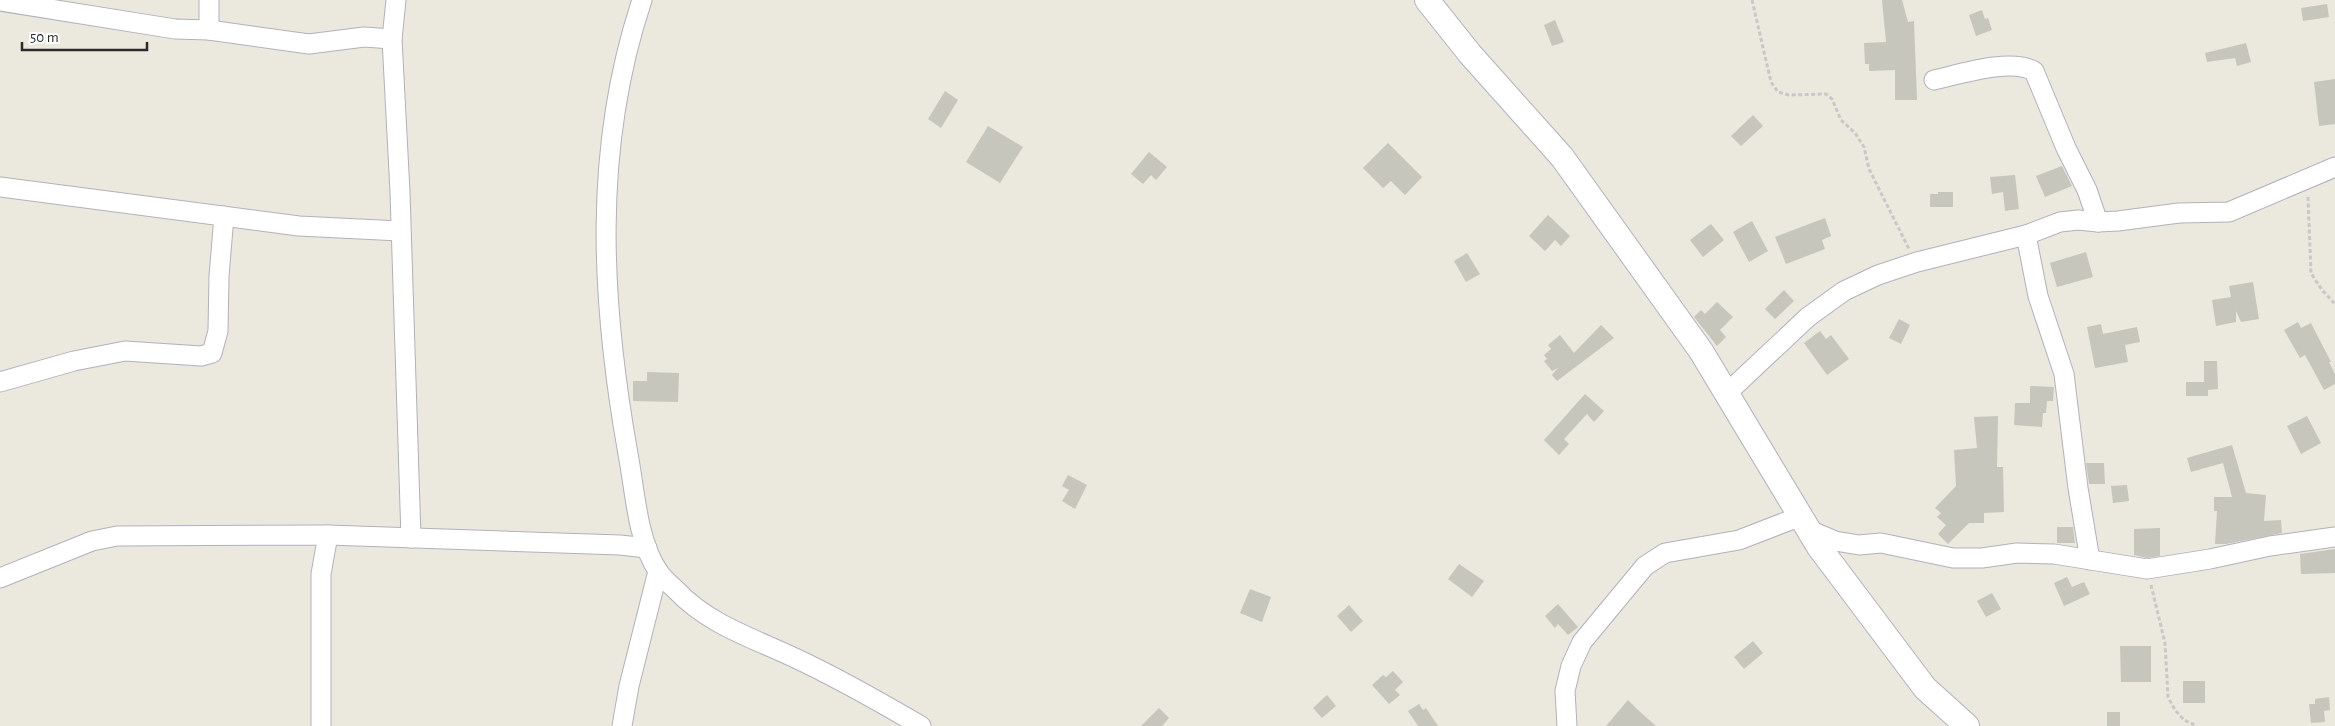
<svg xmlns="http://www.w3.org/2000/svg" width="2335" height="726" font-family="'Alegreya Sans',sans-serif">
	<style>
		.building { fill: #c7c6bc }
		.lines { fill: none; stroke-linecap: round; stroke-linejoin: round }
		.minor-casing { stroke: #b1b1bd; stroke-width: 21 }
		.tertiary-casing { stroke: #b1b1bd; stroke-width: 26 }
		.path { stroke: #c8c8c8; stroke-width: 3; stroke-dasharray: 4 2.5; stroke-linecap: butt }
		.minor { stroke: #fff; stroke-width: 19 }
		.tertiary { stroke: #fff; stroke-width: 24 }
	</style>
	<rect width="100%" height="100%" fill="#ebe8de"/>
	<g class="building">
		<path d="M1882,0h20l6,22 6,-1 3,79h-22v-30l-26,1v-7h-4l-1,-21 22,-1z"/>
		<path d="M2327,4l2,13 -26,4 -2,-13z"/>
		<path d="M1982,10l3,9 3,-1 4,12 -16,6 -7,-21z"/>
		<path d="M1555,20l9,22 -12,4 -8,-21z"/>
		<path d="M2246,43l5,19 -14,4 -2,-8 -28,4 -2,-9z"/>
		<path d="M2335,79v45l-16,2 -5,-44z"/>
		<path d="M945,91l13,9 -17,28 -13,-9z"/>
		<path d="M1753,115l10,11 -22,20 -10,-10z"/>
		<path d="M988,126l35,21 -23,36 -34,-21z"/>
		<path d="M1388,143l34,34 -17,18 -14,-14 -8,7 -20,-20z"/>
		<path d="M1149,152l18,15 -11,13 -5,-5 -8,9 -12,-10z"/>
		<path d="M2062,166l10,20 -27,11 -9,-21z"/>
		<path d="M2015,175l4,34 -14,2 -2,-19 -11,2 -2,-17z"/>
		<path d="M1938,192h15v15h-23v-13h8z"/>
		<path d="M1548,215l22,21 -9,10 -6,-6 -10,11 -16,-15z"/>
		<path d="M1825,218l6,18 -9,4 3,9 -39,15 -11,-27z"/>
		<path d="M1752,221l16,30 -19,11 -16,-30z"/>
		<path d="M1711,224l13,16 -21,17 -13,-17z"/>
		<path d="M2086,252l7,25 -36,10 -7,-24z"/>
		<path d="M1467,253l13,21 -14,8 -12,-21z"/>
		<path d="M2253,282l6,37 -18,3 -5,-11v11l-20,4 -4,-26 19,-3 -2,-11z"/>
		<path d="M1784,290l10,11 -19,18 -10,-10z"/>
		<path d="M1717,302l16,15 -13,13 6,7 -9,9 -23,-29 7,-7 4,4z"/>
		<path d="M1899,319l11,6 -9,19 -12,-6z"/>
		<path d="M2298,322l3,6 10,-5 20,39h-2l6,12v10l-11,6 -19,-35 -5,3 -16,-28z"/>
		<path d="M2101,324l2,10 34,-7 3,15 -15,3 3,17 -33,6 -8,-41z"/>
		<path d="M1601,325l13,13 -57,43 -5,-6 6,-7 -6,3 -8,-10 3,-2 -3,-4 7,-6 -3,-4 12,-10 14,18z"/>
		<path d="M1820,331l6,8 5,-4 18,24 -22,16 -23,-32z"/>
		<path d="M2204,361h13l1,28 -10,1v6h-22v-14h18z"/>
		<path d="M647,372l32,1 -1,29 -45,-1v-20h14z"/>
		<path d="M2030,386l24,1 -1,14h-6l-1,12h-3l-1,14 -28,-2 1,-22h15z"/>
		<path d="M1585,394l19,17 -10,11 -7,-8 -23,25 5,5 -10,11 -15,-15z"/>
		<path d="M1998,416l-1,51h6l1,45 -20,1v10h-15l-21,21 -10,-10 8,-9 -9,-8 4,-4 -6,-5 21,-22 -2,-36 23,-2 -3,-31z"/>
		<path d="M2307,416l14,27 -20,11 -14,-28z"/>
		<path d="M2232,445l14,48 20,2 -2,26 17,-1 1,13 -56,11h-11l2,-33h-3v-14h18l-9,-34 -32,9 -4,-14z"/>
		<path d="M2086,463h18l1,21h-16z"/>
		<path d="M1068,475l19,10 -12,24 -13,-8 7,-11 -7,-4z"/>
		<path d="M2127,485l2,16 -16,2 -2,-17z"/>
		<path d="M2057,527h16l2,16h-18z"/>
		<path d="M2160,528v28l-13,2 -13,-3v-26z"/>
		<path d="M2335,549v24l-34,1 -1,-20z"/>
		<path d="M1459,564l25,17 -12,16 -24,-18z"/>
		<path d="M2067,577l5,10 12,-5 6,12 -26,12 -10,-23z"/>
		<path d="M1250,589l21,8 -9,25 -22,-9z"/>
		<path d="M1992,593l9,16 -15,8 -9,-16z"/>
		<path d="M1558,604l20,23 -10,8 -10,-11 -3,4 -10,-12z"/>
		<path d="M1349,605l14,16 -12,11 -14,-16z"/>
		<path d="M1753,641l10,12 -19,16 -10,-12z"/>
		<path d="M2120,646h31v36h-30z"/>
		<path d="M1393,671l10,11 -8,8 5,5 -11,9 -17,-19 11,-10 3,2z"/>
		<rect x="2183" y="681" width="22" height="22"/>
		<path d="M1327,695l9,11 -14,12 -9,-10z"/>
		<path d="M2329,697l1,13 -6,1 1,11 -14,1 -2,-19h6v-5z"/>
		<path d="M1628,700l10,10 18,16h-50z"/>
		<path d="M1419,704l4,6 3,-2 12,18h-20l-10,-15z"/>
		<path d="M1159,708l10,10 -7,8h-21z"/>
		<rect x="2107" y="712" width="13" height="14"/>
	</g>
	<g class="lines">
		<defs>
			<g id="minor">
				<path d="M209,0v30"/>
				<path d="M396,0l-4,39 8,153 11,346"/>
				<path d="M642,0c-50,150 -41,302 -14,454 7,36 9,86 30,117 4,7 12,13 18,19 33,35 77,48 119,68 43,20 85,44 126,68"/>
				<path d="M0,1l175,28 34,1 100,14 55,-7 28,2"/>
				<path d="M1934,80c27,-6 76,-22 100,-9l32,77 21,42 11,32"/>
				<path d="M0,187l299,39 101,5"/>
				<path d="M2026,235l12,61 26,78 14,114 12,72"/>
				<path d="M0,382l74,-21 51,-10 76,5 11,-3 6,-22 1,-55 5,-60"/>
				<path d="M1726,394l82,-77 36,-26 34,-16 39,-13 109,-27 34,-13 18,-2 20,2 20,-1 61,-8 50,-1 106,-45"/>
				<path d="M1809,530l26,11 24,4 22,-2 72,15h29l35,-5 37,1 93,15 63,-10 60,-13 65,-9"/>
				<path d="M0,578l92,-37 25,-5 211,-1 292,10 27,3"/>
				<path d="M321,726v-152l7,-39"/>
				<path d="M622,726l7,-40 29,-115"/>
				<path d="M1567,726l-2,-35 6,-25 11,-24 63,-76 20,-13 74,-13 62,-24"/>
			</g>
			<path id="tertiary" d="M1427,0l43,54 92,103 139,194 118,196 106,141 42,38"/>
		</defs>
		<use href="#minor" class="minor-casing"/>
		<use href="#tertiary" class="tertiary-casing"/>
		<g class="path">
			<path d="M1752,0l19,82 7,10 11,3 37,-1 6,5 9,21 14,13 9,14 5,22 40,80"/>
			<path d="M2308,197l3,76 11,17 13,14"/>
			<path d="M2151,585l14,58 3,54 7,13 9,10 13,6"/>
		</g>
		<use href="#minor" class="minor"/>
		<use href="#tertiary" class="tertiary"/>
	</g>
	<path d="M22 42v8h125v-8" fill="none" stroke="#2a2a2a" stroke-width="2.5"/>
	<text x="30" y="42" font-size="15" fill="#2a2a2a" stroke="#ffffff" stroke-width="4" paint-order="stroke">50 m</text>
</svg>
